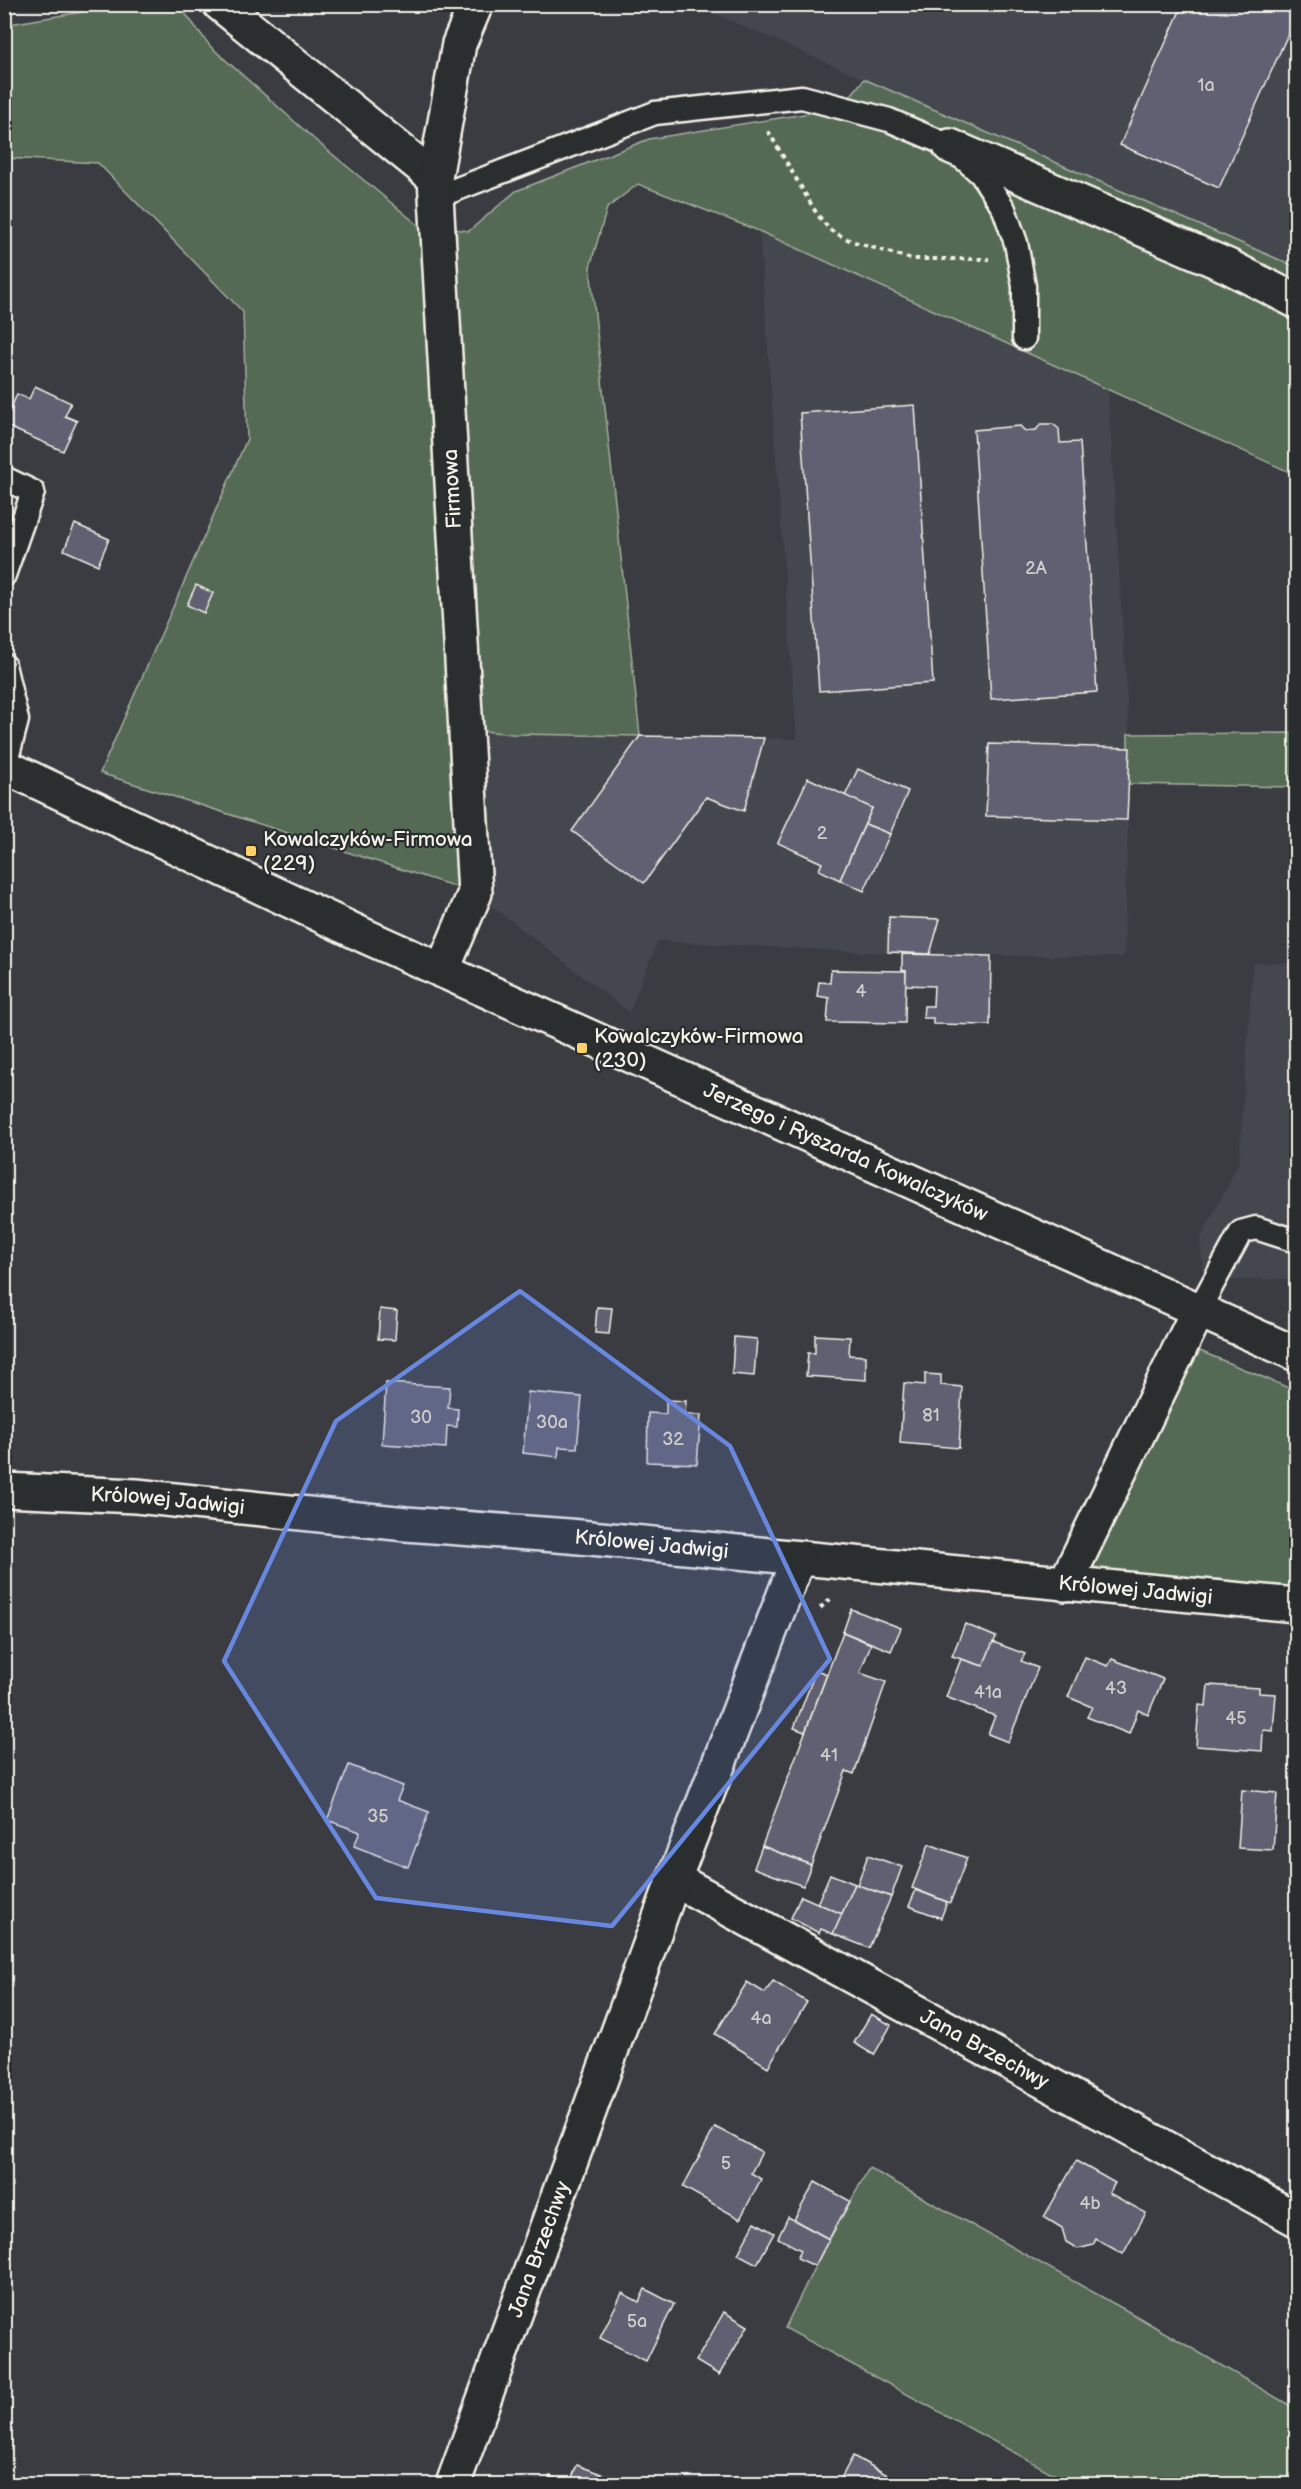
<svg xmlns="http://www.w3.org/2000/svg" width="1301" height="2489" font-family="'Balsamiq Sans',sans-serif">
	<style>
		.built { fill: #454750 }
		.green { fill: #556a55; stroke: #a4ae9e; stroke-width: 1.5 }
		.building { fill: #606072; stroke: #f4f1e8; stroke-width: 1.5 }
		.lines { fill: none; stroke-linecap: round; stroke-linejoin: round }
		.service-casing { stroke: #f4f1e8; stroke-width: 27 }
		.minor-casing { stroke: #f4f1e8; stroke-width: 38 }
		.secondary-casing { stroke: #f4f1e8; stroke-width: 38 }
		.path { stroke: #f4f1e8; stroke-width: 4; stroke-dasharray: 4.5 4.5; stroke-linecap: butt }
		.service { stroke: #2a2d2e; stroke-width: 22 }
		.minor { stroke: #2a2d2e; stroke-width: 33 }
		.secondary { stroke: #2a2d2e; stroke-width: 33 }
		.marked { fill: #6887de; fill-opacity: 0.2; stroke: #6887de; stroke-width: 4.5; stroke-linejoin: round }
		.poi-dot { fill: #ffd166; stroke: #2a2d2e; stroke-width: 2 }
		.labels { text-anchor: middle; stroke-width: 4.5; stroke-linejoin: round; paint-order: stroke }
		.number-label { font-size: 18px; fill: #cfcdca }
		.street-label { font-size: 21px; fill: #f4f1e8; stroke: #2a2d2e }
		.poi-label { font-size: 21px; fill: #f4f1e8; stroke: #2a2d2e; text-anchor: start }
	</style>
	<rect width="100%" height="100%" fill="#3a3c42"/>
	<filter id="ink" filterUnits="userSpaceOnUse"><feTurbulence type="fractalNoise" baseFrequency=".0167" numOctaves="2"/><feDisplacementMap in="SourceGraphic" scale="12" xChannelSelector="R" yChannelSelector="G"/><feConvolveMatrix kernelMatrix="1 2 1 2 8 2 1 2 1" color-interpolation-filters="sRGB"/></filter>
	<g filter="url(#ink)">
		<g class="built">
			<path d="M695,5h601v262l-432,-188z"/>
			<path d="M759,231l349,159 22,358 -6,209 -222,-3 -244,-13 -29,71 -154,-119 -9,-164 46,5 285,5z"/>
			<path d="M1253,963h43v316l-92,1 -4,-40 39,-77z"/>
		</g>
		<g class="green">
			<path d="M124,5h55l31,41 104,93 109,90 15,-2 31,4 47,-40 133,-52 192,-31 23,-29 432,188v208l-537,-244 -121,-47 -31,24 -17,59 50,469 -128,-2 -46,-5 9,164 -375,-120 147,-334 -4,-127 -145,-149 -93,-5 -1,-133z"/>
			<path d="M1296,733v54l-168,-3v-50z"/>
			<path d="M1200,1351l96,40v214l-231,-21z"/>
			<path d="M869,2168l269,149 158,92v75h-224l-287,-156 30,-62z"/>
		</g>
		<g class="building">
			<path d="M1183,4h99l14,7v5l-77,172 -99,-43z"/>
			<path d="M35,386l36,17 -6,13 12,5 -14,30 -59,-26 13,-31 12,5z"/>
			<path d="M915,405l18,278 -114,8 -19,-278z"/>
			<path d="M1041,424h12l6,5 1,14 20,-1 17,250 -106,7 -17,-269 46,-4 5,5 11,-1z"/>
			<path d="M75,524l34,15 -11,26 -34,-15z"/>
			<path d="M196,585l17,8 -9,20 -17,-8z"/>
			<path d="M640,736l124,2 -20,73 -38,-14 -62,86 -72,-52z"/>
			<path d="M989,744l141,4 -3,72 -141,-4z"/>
			<path d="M858,769l50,22 -18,43 -25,-10 7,-16 -27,-12z"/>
			<path d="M808,778l64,30 -32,72 -21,-10 3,-7 -44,-20z"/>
			<path d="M865,824l25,10 -26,57 -24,-11z"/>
			<path d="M889,917l51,2 -10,35 -42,-2z"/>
			<path d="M902,954l89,2 -1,69 -57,-1v-6h-10l1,-12h9l1,-20 -29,-1 1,-14 -4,-1z"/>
			<path d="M831,970l75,1 -1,52 -78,-1 2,-24 -12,-2 2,-14 11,1z"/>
			<path d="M597,1307l15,1 -3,26 -14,-1z"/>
			<path d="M380,1309l17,2 -2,29 -17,-1z"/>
			<path d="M815,1335l35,2 -1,18 17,1v24l-60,-4 2,-23h7z"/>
			<path d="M734,1337l23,2 -3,37 -22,-2z"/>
			<path d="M925,1374l16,1v10l21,2 -3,61 -59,-5 4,-60 21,2z"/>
			<path d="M386,1383l64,4 -2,21 10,1 -1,18 -10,-1 -1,22 -64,-4z"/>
			<path d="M528,1392l54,5 -5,51 -18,-1 -1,10 -35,-4z"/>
			<path d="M666,1400l20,1 -1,14h16l-4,49 -50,-2 1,-49 18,1z"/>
			<path d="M851,1609l50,19 -10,23 -48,-19z"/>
			<path d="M965,1624l31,13 -13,29 -31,-10z"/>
			<path d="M843,1632l28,12 -11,29 26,9 -32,92 -8,-3 -35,94 -49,-19z"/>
			<path d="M993,1642l32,12 -4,7 17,7 -30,74 -20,-8 7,-18 -49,-19 15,-38 22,7z"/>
			<path d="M1085,1657l23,9 4,-7 51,20 -15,36 -10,-5 -9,24 -42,-17 5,-10 -24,-10z"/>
			<path d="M816,1670l11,4 -22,58 -11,-4z"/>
			<path d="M1208,1685l51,3v5l17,1 -3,37 -10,-1 -1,21 -66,-5 3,-41 7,1z"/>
			<path d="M349,1765l54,21 -6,14 32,12 -21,55 -54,-21 6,-14 -33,-12z"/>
			<path d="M1242,1790l35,3 -4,57 -35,-2z"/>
			<path d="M929,1844l38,14 -17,45 -38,-15z"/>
			<path d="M762,1846l49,19 -8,21 -49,-18z"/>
			<path d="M868,1855l34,12 -11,30 -34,-12z"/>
			<path d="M830,1874l25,10 -13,30 -25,-10z"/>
			<path d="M855,1884l36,13 -22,51 -36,-14z"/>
			<path d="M916,1890l31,12 -6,16 -32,-12z"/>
			<path d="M801,1896l41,18 -9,20 -12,-5 -2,4 -28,-15z"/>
			<path d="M773,1981l34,21 -39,65 -53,-33 32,-52 18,11z"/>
			<path d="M871,2014l20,11 -17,30 -20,-12z"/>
			<path d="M715,2127l47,25 -11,21 10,6 -21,40 -57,-32z"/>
			<path d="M1076,2161l39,22 -6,10 37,20 -23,41 -27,-15 -3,6 -15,4 -12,-7 -4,-14 -18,-11z"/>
			<path d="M815,2182l35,19 -21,38 -35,-19z"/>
			<path d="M788,2217l41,22 -14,27 -18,-8 4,-8 -23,-12z"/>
			<path d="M755,2222l19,11 -17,31 -19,-10z"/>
			<path d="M645,2289l29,15 -28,57 -46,-23 22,-45 17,9z"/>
			<path d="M724,2312l24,14 -29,49 -23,-14z"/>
			<path d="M853,2456l38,21 14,7h-67z"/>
			<path d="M577,2465l51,19h-92l1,-3 10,3 3,-8 20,7z"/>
		</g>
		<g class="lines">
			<defs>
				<g id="service">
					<path d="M436,194l16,-3 203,-78 147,-16 87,23 61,26 31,28 23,35 12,34 8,43v52"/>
					<path d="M4,478l29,14 -29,83"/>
					<path d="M4,665l13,55 -12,46"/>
					<path d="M1198,1311l43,-79 15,-4 40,13"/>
				</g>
				<g id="minor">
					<path d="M220,4l215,174"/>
					<path d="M950,146l278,120 68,35"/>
					<path d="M442,971l33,-78 -40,-715 24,-134 17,-40"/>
					<path id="s1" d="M4,1490l132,6 270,28 163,12 727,69"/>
					<path d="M1065,1584l133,-273"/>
					<path id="s2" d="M674,1879l622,340"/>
					<path id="s3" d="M453,2484l221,-605 124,-320"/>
				</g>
				<g id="secondary">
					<path id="s4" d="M4,766l361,170 931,418"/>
				</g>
			</defs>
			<use href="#service" class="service-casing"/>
			<use href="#minor" class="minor-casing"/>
			<use href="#secondary" class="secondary-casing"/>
			<g class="path">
				<path d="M768,131l49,83 13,16 21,11 61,18h77"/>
				<path d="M820,1608l12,-10"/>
			</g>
			<use href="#service" class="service"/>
			<use href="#minor" class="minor"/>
			<use href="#secondary" class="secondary"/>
		</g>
	</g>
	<path class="marked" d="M520,1291l210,155 100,213 -218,267 -236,-28 -152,-237 112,-240z"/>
	<g class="poi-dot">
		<rect x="245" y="845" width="12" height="12" rx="3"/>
		<rect x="576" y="1042" width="12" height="12" rx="3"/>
	</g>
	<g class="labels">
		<g class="number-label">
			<text x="1206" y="91">1a</text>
			<text x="1036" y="574">2A</text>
			<text x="822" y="839">2</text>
			<text x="861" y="997">4</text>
			<text x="931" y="1421">81</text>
			<text x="421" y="1423">30</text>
			<text x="552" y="1428">30a</text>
			<text x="673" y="1445">32</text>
			<text x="1116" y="1694">43</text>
			<text x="988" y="1698">41a</text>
			<text x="1236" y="1724">45</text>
			<text x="829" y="1761">41</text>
			<text x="378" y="1822">35</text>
			<text x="761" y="2024">4a</text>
			<text x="726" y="2169">5</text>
			<text x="1090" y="2209">4b</text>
			<text x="637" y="2327">5a</text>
		</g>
		<g class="street-label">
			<text transform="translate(452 489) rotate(-93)" y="7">Firmowa</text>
			<text dy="7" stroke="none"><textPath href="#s4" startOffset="926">Jerzego i Ryszarda Kowalczyków</textPath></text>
			<text dy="7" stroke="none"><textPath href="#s1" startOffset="164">Królowej Jadwigi</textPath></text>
			<text dy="7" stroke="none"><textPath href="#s1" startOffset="650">Królowej Jadwigi</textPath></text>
			<text dy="7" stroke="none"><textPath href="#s1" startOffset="1136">Królowej Jadwigi</textPath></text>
			<text dy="7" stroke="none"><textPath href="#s2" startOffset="354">Jana Brzechwy</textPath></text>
			<text dy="7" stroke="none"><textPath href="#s3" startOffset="250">Jana Brzechwy</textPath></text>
		</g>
		<g class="poi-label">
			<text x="263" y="846">Kowalczyków-Firmowa<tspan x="263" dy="24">(229)</tspan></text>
			<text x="594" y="1043">Kowalczyków-Firmowa<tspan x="594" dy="24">(230)</tspan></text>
		</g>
	</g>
	<rect width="1301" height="2489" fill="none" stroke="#2a2d2e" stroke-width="24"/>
	<rect x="12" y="12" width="1277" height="2465" fill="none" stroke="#f4f1e8" stroke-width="2" filter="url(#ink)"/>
</svg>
